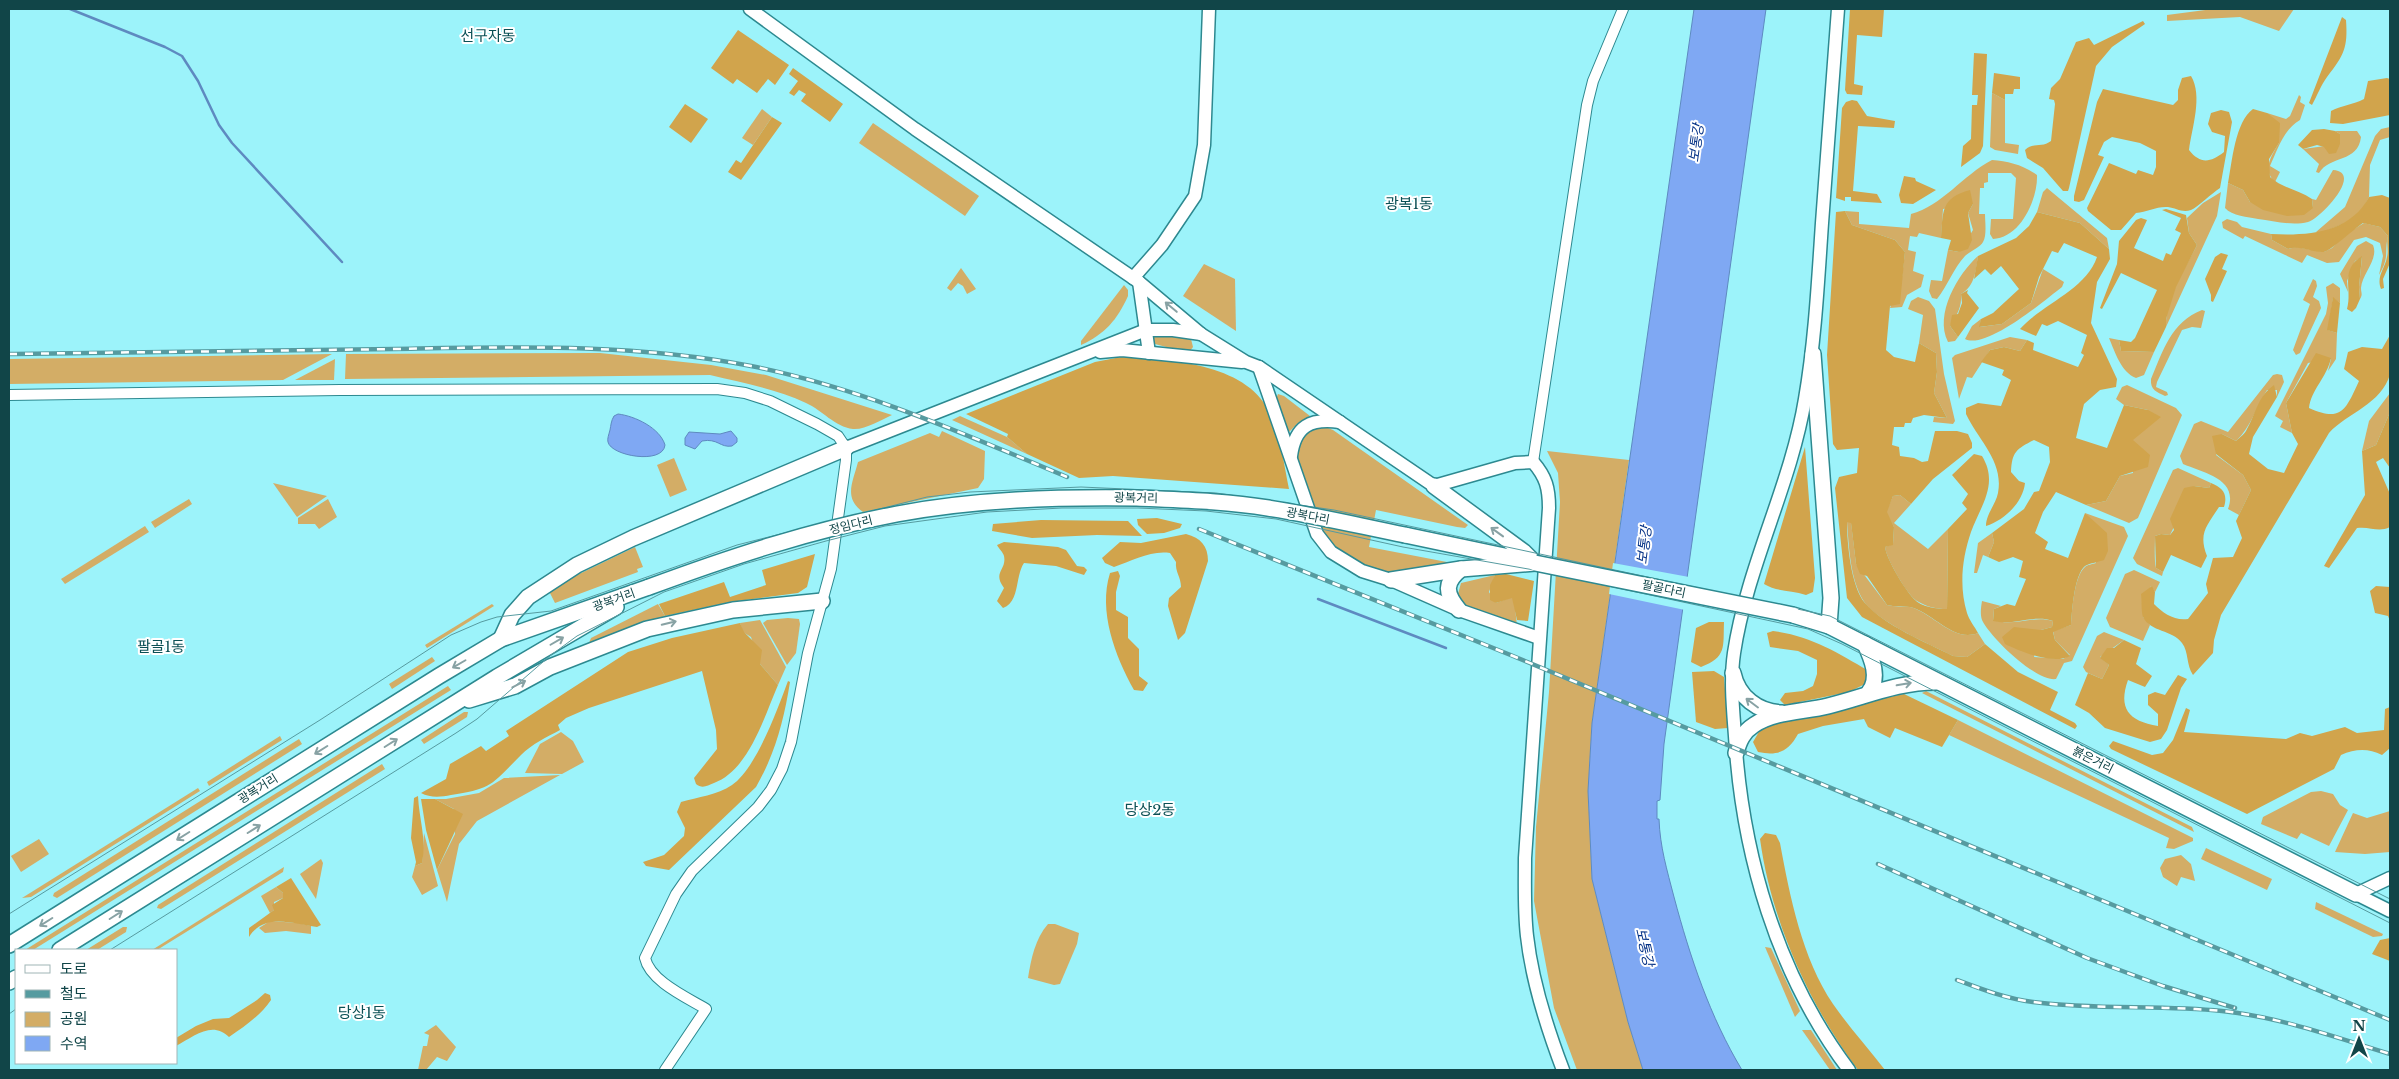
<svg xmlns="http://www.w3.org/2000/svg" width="2399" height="1079" font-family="'Libre Baskerville','Noto Sans KR',serif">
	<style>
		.green { fill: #d3ad66 }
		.forest { fill: #d1a44c }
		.water { fill: #7fa8f3; stroke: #5e8ac0 }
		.pier { fill: #9cf3fa }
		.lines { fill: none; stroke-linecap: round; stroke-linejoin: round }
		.stream { stroke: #5e8ac0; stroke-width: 2.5 }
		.minor-casing { stroke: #2d8990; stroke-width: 12 }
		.major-casing { stroke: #2d8990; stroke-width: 15 }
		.highway-casing { stroke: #2d8990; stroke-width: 18 }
		.minor { stroke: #fff; stroke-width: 10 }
		.major { stroke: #fff; stroke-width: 12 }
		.highway { stroke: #fff; stroke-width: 15 }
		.tram { stroke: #569ba0; stroke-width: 1 }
		.rail-casing { stroke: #569ba0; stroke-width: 4.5 }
		.rail { stroke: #fff; stroke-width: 2.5; stroke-dasharray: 8; stroke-linecap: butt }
		.highway-bridge-casing { stroke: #2d8990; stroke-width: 18; stroke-linecap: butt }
		.highway-bridge { stroke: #fff; stroke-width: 15 }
		.oneway { stroke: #88a2a4 }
		.labels { text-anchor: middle; stroke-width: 4; stroke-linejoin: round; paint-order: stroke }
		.street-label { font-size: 12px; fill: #114548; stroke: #fff }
		.water-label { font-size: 14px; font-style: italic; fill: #063387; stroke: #fff }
		.quarter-label { font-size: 15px; fill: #0a5055; stroke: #fff }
	</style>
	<rect width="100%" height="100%" fill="#9cf3fa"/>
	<g class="green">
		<path d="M2213,9h81l-15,22 -39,-14 -73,4v-6z"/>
		<path d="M1992,93l13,7v43l14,2 -1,9 -23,-4 -5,-3z"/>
		<path d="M2299,95l2,2 -1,5 5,3 -5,15c-17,10 -22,29 -30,46l10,6 -5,10c-13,-12 -4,-26 4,-39l-12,-30 19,6 4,-3z"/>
		<path d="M762,109l10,8 -19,28 -11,-7z"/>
		<path d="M873,123l106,73 -14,20 -106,-73z"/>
		<path d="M2390,127v10l-10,3 -10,25 -1,32 -6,12 -13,12 -29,12 -5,-1 29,-25 30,-71 6,-7z"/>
		<path d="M2335,131h22l4,6c-3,26 -31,18 -42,36l-3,-1 3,-8 -16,-15 37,-5v-10z"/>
		<path d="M1992,160c16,1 31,5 45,15 1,23 -16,63 -44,64l-3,-5 1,-15h22l3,-41 -5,-5h-23v9l-4,1v5h-4l-1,26h6c0,8 2,21 -2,28 -2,5 -13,9 -18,14 -12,13 -17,29 -28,43l-5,-1 -3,-7 2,-11 11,1 6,-31 11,2 14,-22 -5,-17 5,-9 -30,5 -2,29 -22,-5 -2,4 -7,-1 -2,14 8,2 -3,19 11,4 -3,12 -14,8 -5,12 -12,1 12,-31 3,-25 -10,-12 -43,-15 -7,-14 14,1v12l50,4 2,-14c31,-8 52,-39 81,-54z"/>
		<path d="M2333,170c31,2 -12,48 -25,52 -16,4 -34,-1 -50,-3 -10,-2 -26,-3 -33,-11l3,-25 15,7 7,12 63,6 -1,-9 4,1z"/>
		<path d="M2047,188l60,50 2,11 -29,-26 -43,-11 6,-20z"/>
		<path d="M2221,192l-4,24 -51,111c-1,-29 19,-58 31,-82l-8,-12 -2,-15 16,-15z"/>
		<path d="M2227,219l10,3 5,5 29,7 1,6 16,9 8,-2 28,5 8,-4 11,-12 21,-13 16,4 8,9c-4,17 2,20 -9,39l4,-19 -3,-13 -14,-6 -12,3 -15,22 -12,1 -20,-8 -5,8 -57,-27 -2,3 -20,-11 -1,-6z"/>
		<path d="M2366,241l7,4c6,14 -11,29 -12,43 0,5 2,6 -1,11l-1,-12 3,-30 -7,4 -8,20 1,11 -8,-18 17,-28z"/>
		<path d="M1978,256c-2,14 -3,30 -17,38 1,13 -4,21 -11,32l8,11 -3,4 -7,1c-14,-28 10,-68 30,-86z"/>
		<path d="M1204,264l31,15 1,52 -53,-35z"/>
		<path d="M961,268l15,21 -9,5 -4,-8 -5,-3 -7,8 -4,-3z"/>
		<path d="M2043,269l21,13 -2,5c-17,13 -76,63 -97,52l7,-13 9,-7 -1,8 22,-3 29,-21z"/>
		<path d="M2313,279l3,2 1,5 -4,11 6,4 2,7 -21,45 -4,2 -3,-5 17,-46 -7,-4z"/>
		<path d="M2333,283l7,5v15l-7,-5 -5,32 9,3 -1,26 -8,12 3,-12 -23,4 -22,40 6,30 -12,-6 3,-6 -8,-5 51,-102 2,-11 -2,-16z"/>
		<path d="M1124,285l4,5v6c-11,24 -23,38 -47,49v-4z"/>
		<path d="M1918,297l11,4 6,8 9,65 11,47 -2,3 -20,-2 1,-5 13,1 -13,-25 3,-21 -1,-19 -17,-10 4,-28 -15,-6 3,-8z"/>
		<path d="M2202,310l3,1 -4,17 -9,-1 -10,3 -25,52 -1,5 11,5 1,3 -3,1c-8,-4 -15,-6 -14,-17 12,-28 20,-57 51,-69z"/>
		<path d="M1154,335l31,2 6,2 2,8 -3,4 -5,1 -30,-8 -3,-6z"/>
		<path d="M2010,337l17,3 -7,11 -16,-4 -14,3 -18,28 -5,-1 -8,22 -7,-41 3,-3z"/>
		<path d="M2109,338l10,2 2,11 33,1 -10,23 -8,3c-15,-6 -21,-26 -27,-40z"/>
		<path d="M600,353l111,12 55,10 126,40c-11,5 -27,15 -39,14 -18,-2 -31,-19 -47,-26 -30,-14 -63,-20 -96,-28l-365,4 1,-25z"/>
		<path d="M332,354l-49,26 -274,4v-25z"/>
		<path d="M335,359l-1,21h-39z"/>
		<path d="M2277,374l5,1 2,7 -7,15v-7h-10c-11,17 -16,37 -31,51l-14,-7 -6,21 27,20 8,15 -12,25 -11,-6c11,-30 -24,-36 -45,-45l-3,-8 14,-32 7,-3 27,11 45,-57z"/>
		<path d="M2127,385l49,23 6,7 -44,103 -9,5 -43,-18 20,-4 14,-25 13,-3 -1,-33 16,-30 -24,-5 -8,-6 6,-12z"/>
		<path d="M2390,393v19l-14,33 -14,6 7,-30z"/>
		<path d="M1278,394l6,2 26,20 -12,7 -10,10 -12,-34z"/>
		<path d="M960,416l47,21 20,17 -75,-34z"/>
		<path d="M1323,426l10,4 135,95 -3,3 -8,-1 -81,-17 -7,37 83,16 -65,11 -20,-4 -32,-20 -10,-13 -31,-82 12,-25z"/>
		<path d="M942,431l43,20 -1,28 -6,9 -115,24c-20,-14 -10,-30 -5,-50l72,-29 9,4z"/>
		<path d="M1547,451l82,9 -37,263 -4,68 4,88 36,143 15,48h-66l-23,-62 -20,-107 2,-74 13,-135 11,-190 -2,-29z"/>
		<path d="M674,458l13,32 -17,7 -13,-32z"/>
		<path d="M2178,468l33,15 -2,5 -15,-2 -24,49 -9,-1 -6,2c0,10 -1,24 1,32l7,4 -1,4 -25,-12 -4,-6 40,-88z"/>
		<path d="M273,483l54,13 -30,21z"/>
		<path d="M1900,495l11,9 -17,19 34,26 20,-20 -1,80c-11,0 -20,-2 -30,-8 -10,-6 -31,-43 -32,-54l8,-3 1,-17 -8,-15 7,-16z"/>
		<path d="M189,499l3,5 -37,24 -4,-6z"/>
		<path d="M328,499l9,18 -18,12 -4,-5h-17v-6z"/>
		<path d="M2085,513l39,14 4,9 -56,125 -8,2 -8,16c-20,3 -66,-42 -74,-59 -2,-6 -1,-13 0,-19l19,5 -7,3 -1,11c21,7 40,-5 60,1l-1,6 -11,3 -7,27 29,2 7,-4 -15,-15 -2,-9 18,-6c1,-14 3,-49 14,-58 2,-2 7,-3 11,-4l-3,-41z"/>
		<path d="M1847,522h4l5,42 31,41c7,2 15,1 23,2 22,5 43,36 68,26l7,11 -18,13 -14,-1c-22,-11 -78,-35 -90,-56 -13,-22 -14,-52 -16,-78z"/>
		<path d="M145,526l4,6 -84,52 -4,-5z"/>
		<path d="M1992,533l2,9 -6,15 -5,-2 -6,18h-3l4,-30z"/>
		<path d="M635,547l8,20 -6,2 1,3 -83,31 -7,-14z"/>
		<path d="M2134,570l26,12 -5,10 -4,-6 -8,31 7,8 -7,16 -33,-14 -4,-9 19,-44z"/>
		<path d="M1495,575l-6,17 7,11 16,-6 2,3 3,25 -58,-22 -1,-9 3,-11z"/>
		<path d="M492,604l2,2 -67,42 -2,-3z"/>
		<path d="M658,604l7,12 -71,28 -5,-1 2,-5z"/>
		<path d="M788,618l11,1 1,5 -4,29 -9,12 -24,-42 4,-3z"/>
		<path d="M760,620l26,47 -8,18 -18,-21 -9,-27 -8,-5 -3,-9z"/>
		<path d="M2104,632l20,8 -24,17 9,8 -7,14 -16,-7 -3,-5 14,-31z"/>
		<path d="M432,657l3,4 -43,28 -3,-5z"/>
		<path d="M448,686l3,4 -418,260h-8z"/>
		<path d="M1926,691l266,136 2,5 -272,-139z"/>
		<path d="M464,712h4l-1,5 -43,27 -3,-4z"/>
		<path d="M1958,720l235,118v3l-19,8 -8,-1 3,-10 -220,-103z"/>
		<path d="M561,732l12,9 11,21 -22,12 -37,-1 15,-29z"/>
		<path d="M280,736l2,4 -73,46 -2,-4z"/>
		<path d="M299,739l3,5 -245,154 -4,-2 1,-3z"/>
		<path d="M382,764l3,5 -224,140 -4,-1 1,-3z"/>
		<path d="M560,775l-83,46 -18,23 -12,58 -10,-32 18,-36 -1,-25 -19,-10h11l33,-6 25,-15z"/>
		<path d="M198,788l2,3 -169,106 -9,1z"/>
		<path d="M2321,791l12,3 7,11 8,5 -19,36 -28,-13 -4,6 -36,-15 2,-7 48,-25z"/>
		<path d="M2390,811v41l-25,2 -30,-2 18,-39 14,5z"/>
		<path d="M424,833l14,53 -16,9 -10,-18 3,-11 7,-3z"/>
		<path d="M39,839l10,15 -28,18 -10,-16z"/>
		<path d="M2206,848l66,31 -5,11 -66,-31z"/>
		<path d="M2181,855l10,9 4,17 -14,-4 -4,9 -14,-9 -3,-9 5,-9z"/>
		<path d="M321,859l2,4 -7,36 -16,-25z"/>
		<path d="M284,867l-1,5 -126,78h-5z"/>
		<path d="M276,887l7,6v5l-9,4v8l-4,3 -9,-17z"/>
		<path d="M2316,902l67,32 -1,2 -9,1 -58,-28z"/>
		<path d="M270,921l28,2 13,3v8l-25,-3 -21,2 -6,-5z"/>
		<path d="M1048,924h7l24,9 -2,11 -17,40 -6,1 -26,-7c3,-19 7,-39 20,-54z"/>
		<path d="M123,927h4l-1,5 -29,18h-11z"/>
		<path d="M1765,947l6,1 29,63 -5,6z"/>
		<path d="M436,1025l20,22 -9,14 -10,-4 -11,13h-8l5,-24h4l2,-11 -5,-2z"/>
		<path d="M1802,1030h9l26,40h-7z"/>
	</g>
	<g class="forest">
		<path d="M1850,9h38h-4l-2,28 -25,-2 -3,49 9,2 -1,9 -15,-1 -2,-4z"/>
		<path d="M2342,17l4,3c2,28 -2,35 -19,57 -6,8 -10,19 -15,28l-3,-2z"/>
		<path d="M2143,21l2,3 -33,23 -16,19 -27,122 -1,3h-5l-20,-23 -16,-10 -2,-8c9,-8 17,-2 26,-9l4,-37 -1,-4 -5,-1 2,-11 9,-9 16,-37 13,-4 5,7z"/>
		<path d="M738,30l51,35 -14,20 -7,-6 -11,14 -20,-14 -4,5 -22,-16z"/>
		<path d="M1974,53l13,1 -4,92 -3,7 -19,14 2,-21 8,-7 1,-34h5l1,-10h-6z"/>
		<path d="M793,68l50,36 -13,18 -29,-21 5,-7 -7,-4 -5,6 -5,-3 9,-12 -9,-7z"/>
		<path d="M1994,73l26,4v12h-6l-1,5h-8v6l-13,-7z"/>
		<path d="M2191,76c12,20 1,51 -2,74 11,14 21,13 35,2l1,-16 -13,-4 -4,-8 3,-11 10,-3 8,2 3,10 -12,66c-8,5 -22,19 -29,22 -9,3 -15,-2 -23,-3 -11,-1 -21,5 -32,6l-15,17h-10l-23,-19 -1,-3 22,-45 27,11 2,-4 15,5 3,-8v-16l-16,-8 -28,-6 -8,5 -6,13 6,2 -20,43 -5,2 -5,-1v-5l23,-94 6,-13 70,16 5,-5v-10l4,-12z"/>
		<path d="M2387,78l3,1v36l-47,9 -13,-1 1,-12c11,-6 22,-6 33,-12l4,-18z"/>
		<path d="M1852,100l5,1 10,15 28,5 -1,7 -36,-2 -5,65 24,3 5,9 -31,-2v-4h-6v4l-9,-3 6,-90 4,-6z"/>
		<path d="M685,104l23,15 -17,24 -22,-16z"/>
		<path d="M2253,109l14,4 13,10 -1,20 -10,16 1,18c12,11 29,13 42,22l1,9 -9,7 -17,1 -24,-6 -13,-8 -7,-12 -15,-7c4,-21 7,-61 25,-74z"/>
		<path d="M772,117l10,6 -41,57 -13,-8 8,-12 5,3z"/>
		<path d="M2324,129l11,2 5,3v10l-4,9 -7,1 -5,-7 -7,-2 -14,4 -5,-4 14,-15z"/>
		<path d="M1904,176l11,2 1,3 20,9 -23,14 -12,-1 -2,-8z"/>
		<path d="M1970,190l3,14 -5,9 4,27 -4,9 -9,3 -11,-2 3,-10 -10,-2c2,-27 0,-40 29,-48z"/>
		<path d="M2382,195l8,3v65l-7,16 1,9 -3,1c-5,-13 4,-20 6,-32 2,-7 -1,-14 1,-21l-8,-9 -17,-4c-9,6 -33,28 -39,29 -12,1 -23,-7 -36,-3l-16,-9 -1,-6c37,2 79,-1 98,-37z"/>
		<path d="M2166,209l20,6 3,18 8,12 -21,42 -10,32v8l-12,25 -33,-1 -2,-11 12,2 4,-4 22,-48 -36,-17 -19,36 -2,-1 17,-44 2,-23 17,-21 5,-2 6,2 -13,28 29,13 3,-8 5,2 10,-22 -6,-3 6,-12 -19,-8z"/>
		<path d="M1845,211l7,14 43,15 10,12 -5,52 -10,2 -4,44 8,7 21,5 4,-19 17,10 1,19 -3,21 13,25 -23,-3 -11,3 -2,5h-6l-1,4h-10l-2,18 7,2 1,9 14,2 8,4 6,-1 7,-30h22l11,3 4,9v5l-39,31 -22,25 -11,-9 -7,1 -6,16 7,15 -1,18 -8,2c2,13 19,41 29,52 7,8 23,10 33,10l1,-80 19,-20 -5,-6 6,-9 -16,-19 22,-21 8,2c17,28 -1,49 -11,76 -9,26 -12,55 -4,81 2,7 8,14 11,20 -25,10 -45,-21 -68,-26 -8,-1 -15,0 -23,-2l-20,-29 -7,-2 -4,-10 -5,-41 -4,-1c0,21 4,65 18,81 20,23 61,39 88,53l14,1 18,-13 33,28 40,20 -8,18 25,13 2,3 -2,3 -213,-112 -15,-19 -12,-110 4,-11 18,-4 2,-25 -22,2 -4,-6 -6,-89 9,-143z"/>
		<path d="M2037,212l43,11 29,26 1,10 -13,23 -6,41 26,56 -1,8 -16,3 -16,14 -8,34 31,10 17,-43 24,5 13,7 -28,23 17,15 -2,12 -28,9 -14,25 -20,4 -30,-13 -13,20 -8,21 13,9 -3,7 23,9 17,-45 22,20 1,18 -4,9c-5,2 -14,3 -19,6 -11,9 -13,46 -14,59l-18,7 2,8 15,16c-16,9 -49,-4 -65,-12l-3,-7 12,-10 27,3 11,-3 1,-6c-19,-7 -39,5 -60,0l1,-12 13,-5 8,2 11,-27 -7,-2 4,-16 -10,-4 -14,5 -11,-5 6,-15 -2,-9 32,-24 10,-17 5,-1 11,-29 -1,-15 -15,-7c-18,9 -22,12 -23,32l8,9 6,2c-2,19 -20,37 -39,43 0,-12 10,-22 12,-33 6,-32 -20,-53 -32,-79v-6l12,-5 23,3 10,-26 -9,-5 2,-5 -23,-8 9,-12 14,-3 16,4 7,-11 7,3 -1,7 45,17 6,-12 -3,-2 6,-18 -29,-14 -11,5 -5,-2 -6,12 -16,-7c22,-25 66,-39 77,-72l-33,-14 -6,10 -6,-2 -13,26 -8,26 -29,21 -23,3 2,-8 12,-6 26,-24 -18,-23 -10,9 -6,-6 -11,10 4,-23 38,-18 13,-12z"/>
		<path d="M2221,253l7,2 -6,14 5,2 -14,31 -2,-1v-6l-6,-16 10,-22z"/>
		<path d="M2362,256l-3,31 1,12 -4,9 -4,4 -5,-3c6,-20 -8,-39 15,-53z"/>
		<path d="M1968,290l-1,3 12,15 -21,29 -8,-11 2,-11 6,-1 4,-11 -1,-9z"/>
		<path d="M2333,297l7,6 -3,30 -10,-3z"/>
		<path d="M2390,335c0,11 3,28 0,39 -8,30 -43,39 -61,59l-108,182 -7,25 -1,13 -20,22c-7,-10 -4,-23 -11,-32 -9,-13 -32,-11 -39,-26 -2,-6 -1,-16 -2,-23l11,-8 3,6 -1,12c9,9 20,17 34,15l20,-26 -2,-9 7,-26 20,-1 9,-19 -6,-17 15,-31 -8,-15 -27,-21 -4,-18 10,-2 14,7c4,-4 9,-7 11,-12 9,-16 11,-33 27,-44l3,12 -24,40 -4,17 19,15 16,4 14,-29 -6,-11 -6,-30 30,-50 15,5c-4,19 -20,32 -22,50 33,15 37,1 50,-27l-15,-12 4,-17 14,-5 20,2z"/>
		<path d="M1121,357c47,2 124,6 148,54 11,22 15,54 20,78l-176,-13 -34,2 -52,-24 -20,-17 1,-3 -42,-20 129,-52z"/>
		<path d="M2390,412v56l-7,-10 -7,4 14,32v33c-12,6 -20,-1 -33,1l-28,40 -5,-2 41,-71 -3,-44 14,-6z"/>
		<path d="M1805,447l10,131 -2,14 -7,3c-15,-5 -29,-3 -42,-11z"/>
		<path d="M2211,483c12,5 17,11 13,24h-5c-12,19 -21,26 -12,49l-6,12 -30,-13 -8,17 -7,-4 -1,-32 6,-2 9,1 4,-5 -4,-11 14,-31 10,-2 15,2z"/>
		<path d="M1157,518l25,6 -2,4 -16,5 -17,1 -9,-9 -1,-6z"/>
		<path d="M1041,520l87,1 14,15 -45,-1 -65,3 -40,-7 1,-7z"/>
		<path d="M1186,534c15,4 22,12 22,27l-23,72 -7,7 -10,-34 1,-8 12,-11c0,-10 -6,-15 -5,-25l-6,-9c-19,-3 -38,8 -56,14l-9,-4 -3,-5 18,-16 21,1z"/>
		<path d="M1004,542l54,5 8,3 11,16 7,1 3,3 -3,5 -28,-9 -32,-3c-9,13 -4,39 -21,45l-6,-7 7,-13c-12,-16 3,-18 0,-32 -1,-4 -5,-7 -7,-11z"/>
		<path d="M815,554l-8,33 -9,6 -68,9 -65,14 -6,-12 65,-22 6,15 36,-12 -4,-15z"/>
		<path d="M1118,571l2,5 -4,16v18l12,7v21l11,11v27l9,7 -5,8 -9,-1c-19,-34 -36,-79 -24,-117z"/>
		<path d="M1506,574l28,7 -6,40 -11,-1 -5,-22 -16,5 -6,-3v-15l5,-10z"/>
		<path d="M2376,586l14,1v34l-2,-5 -13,-3 -5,-22z"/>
		<path d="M1709,622h15c-1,25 3,35 -23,45l-10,-5 5,-34z"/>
		<path d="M740,623l4,9 18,18 -2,14 18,21c-14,32 -29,85 -64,98 -7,3 -12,6 -18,1l-2,-6 23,-29 -1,-19 -14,-59 -113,37 -23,10 -8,7 2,5c-13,7 -28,14 -39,25 -28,28 -28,34 -70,40 -10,2 -21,3 -30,-2l25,-14 4,-15 31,-18 5,5 23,-15 -3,-5 122,-79 44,-14z"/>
		<path d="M1773,631c38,5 63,21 96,40l-2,12 -18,9 -64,13 -5,-5 5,-7 18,-2 10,-5 4,-12v-14l-19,-9 -28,-4 -3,-14z"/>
		<path d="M2124,640l17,8 -5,16 16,12 -7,11 -17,-7c-10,28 0,41 30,46v-12l-10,-9v-10l7,-3 10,3 13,-20 9,4 -6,9 -14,42 -6,9 -11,3 -45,-14 -16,-15 -14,-8 13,-32 14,6 7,-14 -9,-7 7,-10h7z"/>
		<path d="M1714,671l10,6 4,51 -13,1 -19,-7 -4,-50z"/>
		<path d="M788,681l2,1c-6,38 -15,72 -34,105l-87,83 -23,-4 -3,-4 21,-7 20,-19 1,-8 -8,-16 4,-10c17,-5 36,-7 51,-17 24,-16 46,-77 56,-104z"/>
		<path d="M1904,694l54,26 -16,27 -47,-19 -5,10 -22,-11 -4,-8 -41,7 -25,8c-10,18 -20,22 -40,18l-5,-10 7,-12 15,-10z"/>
		<path d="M2390,707v41l-8,7c-14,-7 -27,-6 -41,0l-7,14 -87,45 -136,-65 -2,-3 4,-5 39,14 11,-2 10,-13 13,-32 4,2 -6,22 102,7 14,-6 12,3 33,-9 12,6 27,-3 1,-21z"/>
		<path d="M418,796c1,23 9,44 4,67l-7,3 1,-4 -5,-24 3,-40z"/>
		<path d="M421,799h14l28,15 -26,56 -11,-40z"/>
		<path d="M1765,833l11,2 4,8c10,54 22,115 53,161 16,23 35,44 52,66h-27c-49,-65 -87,-150 -98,-231z"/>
		<path d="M291,878l30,47 -4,2c-24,-3 -52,-15 -68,10v-9l25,-18 -2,-5 11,-7v-5l-7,-6z"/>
		<path d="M2390,938v23l-18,-7 8,-14z"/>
		<path d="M265,993l5,2 1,5c-11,16 -26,26 -42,37 -17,-17 -36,0 -53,9v-8l20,-12 17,-7 16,-1 28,-18z"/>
	</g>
	<g class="water">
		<path d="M1694,9h72l-102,735 -4,56 -3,1v18h2c1,28 8,51 15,78 16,60 36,120 68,173h-99l-15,-48 -36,-143 -4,-88 4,-68z"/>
		<path d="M618,414c17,2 42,14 47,31 -2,20 -54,11 -57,-3 -1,-3 1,-8 2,-12 1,-5 1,-9 4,-14z"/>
		<path d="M731,431l6,7v4l-5,4c-12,2 -14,-8 -30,-5l-7,8 -10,-4v-7l4,-6 31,2z"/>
	</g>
	<path class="pier" d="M1613,563l76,14 -4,33 -76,-16z"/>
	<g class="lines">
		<g class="stream">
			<path d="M70,9l95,38 17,9 16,25 21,44 13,18 110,119"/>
			<path d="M1318,599l128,49"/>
		</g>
		<defs>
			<g id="minor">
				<path d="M9,395l331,-5 377,-1 28,4 25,8 47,23 21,12 8,12v12l-15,109 -23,84 -17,89 -9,27 -11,21 -13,17 -66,64 -16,23 -31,64c5,23 41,39 61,51l-41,61"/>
				<path d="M1533,462l54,-357 6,-24 30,-72"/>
			</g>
			<g id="major">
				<path d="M750,9l165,120 224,153 62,52 45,28 13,5 175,119 81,-23 18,-1c13,15 16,26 16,46l-24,350c0,26 -1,52 2,78 5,45 20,92 36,134"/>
				<path d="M1838,9c-5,71 -11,143 -16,214 -4,59 -7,118 -17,176 -14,86 -58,167 -71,254 -4,27 -1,56 1,83 7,118 42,239 114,334"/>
				<path d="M1133,278l29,-33 33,-49 9,-51 5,-136"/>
				<path d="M1139,282l10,71"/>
				<path d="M1100,352l22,-2 120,12"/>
				<path d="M1259,367l58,167 14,18 31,19 29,9 68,30 80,28"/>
				<path d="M846,448l300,-118h27l28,4"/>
				<path d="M1291,456c4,-30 19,-38 49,-34"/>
				<path d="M2356,894l34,17"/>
				<path d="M2356,894l34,-16"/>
			</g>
			<g id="highway">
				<path d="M1813,354l18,244 -2,28"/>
				<path d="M1434,486l90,66 11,11"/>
				<path d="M1405,535l109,23"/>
				<path d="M1391,580l70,-11 74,-6"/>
				<path d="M1459,610c-14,-17 -15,-27 2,-41"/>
				<path d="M1793,615l36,11 527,268"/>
				<path d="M501,639l11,-24 16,-18 49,-32 56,-27 213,-90"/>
				<path d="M1865,644c7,15 15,34 4,48"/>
				<path d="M1733,673c5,24 25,39 49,40"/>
				<path d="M469,700l46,-14 35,-19 97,-38 86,-19 89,-9"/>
				<path d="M1736,753c3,-12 7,-21 18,-28 21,-14 50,-13 74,-19 37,-9 69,-24 108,-24"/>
				<path d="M9,945l430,-269 62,-37 148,-52"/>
				<path d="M60,950l437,-273 119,-70"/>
				<path d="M9,982l7,-4"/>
			</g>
		</defs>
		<use href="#minor" class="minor-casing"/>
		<use href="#major" class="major-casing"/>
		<use href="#highway" class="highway-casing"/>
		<use href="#minor" class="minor"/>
		<use href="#major" class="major"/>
		<use href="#highway" class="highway"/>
		<g class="tram">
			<path d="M9,914l311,-194 131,-85 30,-13 16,-5 54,-6 186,-66 190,-48 43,-5 111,-5 135,6 118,17 496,106 560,283"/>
			<path d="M110,950l346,-217 21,-14 74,-64 26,-19 87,-44 80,-28 82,-23 59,-15 102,-14 75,-4h76l68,3 70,8 127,28 131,23 274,59 34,15 548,279"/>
			<path d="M9,1014l7,-5"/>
		</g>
		<defs>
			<g id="rail">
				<path d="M9,354c128,-2 256,-3 385,-5 119,-2 239,-6 357,17 111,22 213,68 316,111"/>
				<path d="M1199,529l314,127 877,364"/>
				<path d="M1878,864l209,94 76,28 72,22"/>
				<path d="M1957,980c24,9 50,19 76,22 62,8 126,3 189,9 58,6 113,26 168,43"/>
			</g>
		</defs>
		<use href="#rail" class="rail-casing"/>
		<use href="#rail" class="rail"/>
		<defs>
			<g id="highway-bridge">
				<path d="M1535,563l258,52"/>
				<path d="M649,587c81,-30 163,-57 248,-73 79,-15 160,-17 240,-16 44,2 88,3 131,10 46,7 92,18 137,27"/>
			</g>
		</defs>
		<use href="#highway-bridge" class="highway-bridge-casing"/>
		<use href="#highway-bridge" class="highway-bridge"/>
	</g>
	<defs><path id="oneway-shaft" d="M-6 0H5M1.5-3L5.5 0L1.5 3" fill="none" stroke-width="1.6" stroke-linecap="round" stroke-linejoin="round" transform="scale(1.25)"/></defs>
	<g class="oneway">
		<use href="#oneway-shaft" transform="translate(1171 307) rotate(-140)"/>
		<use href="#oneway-shaft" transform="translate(1497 532) rotate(-144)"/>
		<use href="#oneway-shaft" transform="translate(669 623) rotate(-14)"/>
		<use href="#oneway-shaft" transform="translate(557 641) rotate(-30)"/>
		<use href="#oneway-shaft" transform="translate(459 664) rotate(150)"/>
		<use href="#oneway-shaft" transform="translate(519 684) rotate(-27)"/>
		<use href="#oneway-shaft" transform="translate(1904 684) rotate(-10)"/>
		<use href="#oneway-shaft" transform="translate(1752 703) rotate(-143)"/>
		<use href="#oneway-shaft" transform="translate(391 743) rotate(-32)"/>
		<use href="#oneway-shaft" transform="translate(321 750) rotate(148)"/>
		<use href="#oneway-shaft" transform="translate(254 829) rotate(-32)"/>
		<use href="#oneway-shaft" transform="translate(183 836) rotate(148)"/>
		<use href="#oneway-shaft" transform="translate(116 915) rotate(-32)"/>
		<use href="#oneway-shaft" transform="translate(46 922) rotate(148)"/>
	</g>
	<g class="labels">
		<g class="street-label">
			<text transform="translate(1136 498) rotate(1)" y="4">광복거리</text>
			<text transform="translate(1308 516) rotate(11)" y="4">광복다리</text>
			<text transform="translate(851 525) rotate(-14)" y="4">정임다리</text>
			<text transform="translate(1664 589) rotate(12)" y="4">팔골다리</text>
			<text transform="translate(614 600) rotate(-20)" y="4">광복거리</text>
			<text transform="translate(2093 760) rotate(27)" y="4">붉은거리</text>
			<text transform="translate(258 789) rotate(-32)" y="4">광복거리</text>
		</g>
		<g class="water-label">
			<text transform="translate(1696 143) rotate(-82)" y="5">보통강</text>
			<text transform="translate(1644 545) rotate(-83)" y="5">보통강</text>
			<text transform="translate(1645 947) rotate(77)" y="5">보통강</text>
		</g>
		<g class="quarter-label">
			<text x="488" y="41">선구자동</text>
			<text x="1409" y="209">광복1동</text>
			<text x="161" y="652">팔골1동</text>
			<text x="1150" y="815">당상2동</text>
			<text x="362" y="1018">당상1동</text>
		</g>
	</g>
	<rect width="2399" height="1079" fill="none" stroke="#114548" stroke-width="20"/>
	<rect x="15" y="949" width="162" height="115" fill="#ffffff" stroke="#a0b5b6"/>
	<rect x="25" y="965" width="25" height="8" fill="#ffffff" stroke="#a0b5b6"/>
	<text x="60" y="974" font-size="15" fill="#114548">도로</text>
	<rect x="25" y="990" width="25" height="8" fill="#569ba0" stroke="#a0b5b6"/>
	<text x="60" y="999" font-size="15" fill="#114548">철도</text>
	<rect x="25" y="1012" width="25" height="15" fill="#d3ad66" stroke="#a0b5b6"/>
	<text x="60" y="1024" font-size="15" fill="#114548">공원</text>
	<rect x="25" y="1036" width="25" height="15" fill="#7fa8f3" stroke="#a0b5b6"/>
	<text x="60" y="1049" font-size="15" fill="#114548">수역</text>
	<g transform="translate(2359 1039)" stroke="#ffffff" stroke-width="4" paint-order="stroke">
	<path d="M0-4L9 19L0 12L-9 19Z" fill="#114548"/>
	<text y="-8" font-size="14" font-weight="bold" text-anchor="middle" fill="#114548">N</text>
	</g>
</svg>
